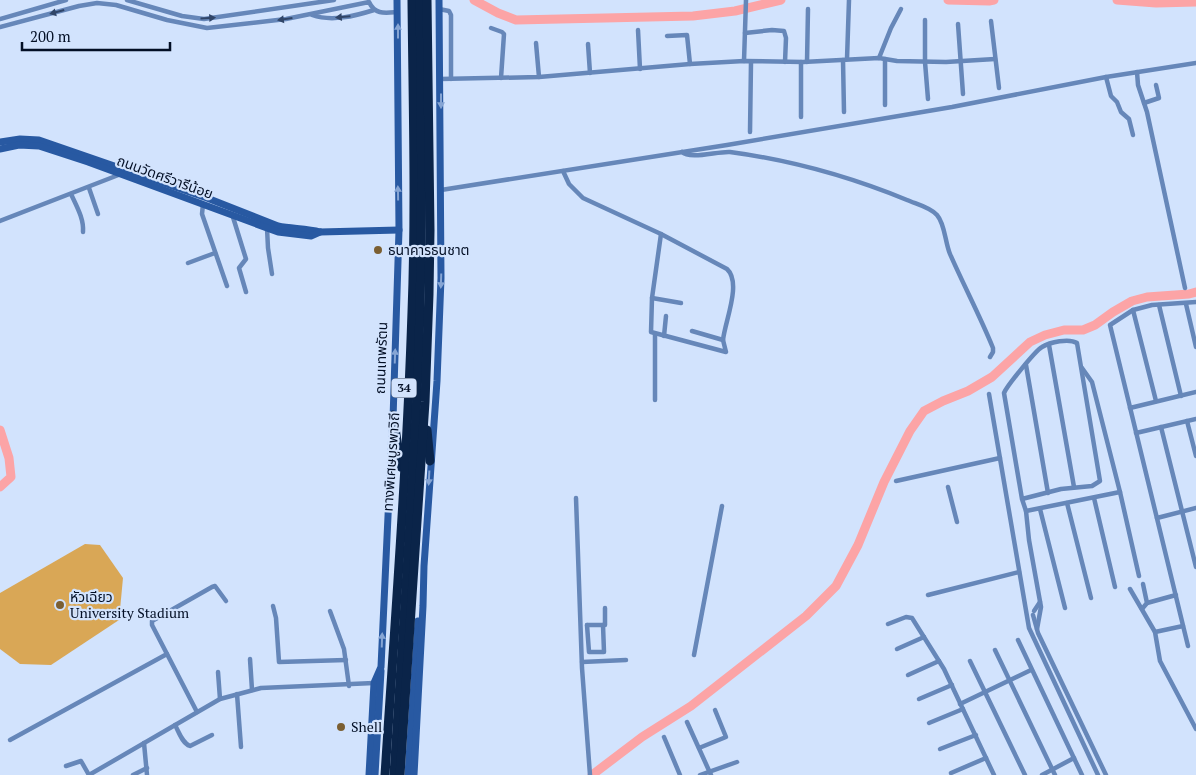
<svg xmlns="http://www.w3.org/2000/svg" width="1196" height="775" font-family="'PT Serif','Noto Sans Thai',serif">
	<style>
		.green { fill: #d9a756 }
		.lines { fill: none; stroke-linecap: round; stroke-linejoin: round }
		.river { stroke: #fca4a6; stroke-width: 9 }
		.street { stroke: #6687b9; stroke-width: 4.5 }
		.secondary { stroke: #2859a2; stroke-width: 7 }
		.highway { stroke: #0a2449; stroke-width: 9 }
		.oneway { fill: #304568 }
		.oneway2 { fill: #86a5d4 }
		.poi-dot { fill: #7b5f32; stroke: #d2e3fd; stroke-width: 2 }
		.labels { text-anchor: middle; stroke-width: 4.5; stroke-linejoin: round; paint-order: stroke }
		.shield { fill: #d2e3fd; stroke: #414f66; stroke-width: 1 }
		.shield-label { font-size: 12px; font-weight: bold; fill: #030f25 }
		.street-label { font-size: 14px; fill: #030f25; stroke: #d2e3fd }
		.poi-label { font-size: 14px; fill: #030f25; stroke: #d2e3fd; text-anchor: start }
	</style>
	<rect width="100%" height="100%" fill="#d2e3fd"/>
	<path class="green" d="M85,544l15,1 23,33 -4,42 -68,45 -31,-1 -20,-15v-56z"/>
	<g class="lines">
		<g class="river">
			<path d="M474,0l24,13 18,7 177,-4 42,-5 46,-11"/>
			<path d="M948,0l41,1 5,-1"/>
			<path d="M1117,0l39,3 40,-1"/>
			<path d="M0,430l9,28 2,19 -11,10"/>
			<path d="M592,775l50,-38 49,-31 115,-90 30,-30 22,-41 26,-63 26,-51 14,-20 19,-10 25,-10 24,-14 38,-35 15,-7 19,-5h19l12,-5 18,-13 19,-11 15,-4 42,-3 7,-2"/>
		</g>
		<g class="street">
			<path d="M127,0l55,16 22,3 130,-19"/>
			<path d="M439,9l10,2 2,4v64"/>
			<path d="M312,15c20,7 43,1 62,-5"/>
			<path d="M0,19l66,-19"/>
			<path d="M925,20v42l3,37"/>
			<path d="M991,21l8,67"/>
			<path d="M958,24l5,70"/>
			<path d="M0,27l79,-21 18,-3 19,2 51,15 40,8 79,-9 83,-17c6,13 16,11 28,10"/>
			<path d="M491,28l11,4 2,2 -3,44"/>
			<path d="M638,30l2,39"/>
			<path d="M745,33l27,-3 12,1 2,7 -1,24"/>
			<path d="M667,36l20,-1 3,29"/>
			<path d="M536,43l3,34"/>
			<path d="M588,44l2,29"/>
			<path d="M879,58l12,-30 10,-19"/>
			<path d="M847,59l2,-59"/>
			<path d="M885,59v46"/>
			<path d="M843,60l1,52"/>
			<path d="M744,61l2,-61"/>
			<path d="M801,62v55"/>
			<path d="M807,62l1,-53"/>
			<path d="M1137,72l1,13 9,27 38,176"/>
			<path d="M1106,77l5,19 6,6 4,10 8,7 4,16"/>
			<path d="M440,79l99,-2 151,-13 54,-3 59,1 76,-4 18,3 49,1 49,-3"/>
			<path d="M1144,103l15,-5 -3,-13"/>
			<path d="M750,132l1,-70"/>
			<path d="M682,152c8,8 36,-1 48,0 60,8 121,25 177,48 9,4 23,7 30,15 8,9 8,27 13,39 14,32 30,62 43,94v4l-3,5"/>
			<path d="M563,171l6,13 14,14 78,36 66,35c15,14 -2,52 -4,71l-31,-9"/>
			<path d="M89,188l9,26"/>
			<path d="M441,190l286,-45 225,-38 154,-30 90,-14"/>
			<path d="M71,194c6,13 13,25 12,38"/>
			<path d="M203,204l-1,10 25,72"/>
			<path d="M232,214l14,45 -7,9 7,24"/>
			<path d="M0,221l121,-47"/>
			<path d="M267,228l1,20 4,26"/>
			<path d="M661,234l-9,64 -1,34 75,20 -3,-12"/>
			<path d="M188,263l27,-10"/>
			<path d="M652,298l29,5"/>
			<path d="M1186,304l10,43"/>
			<path d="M1159,305l22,91"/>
			<path d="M1133,310l23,91"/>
			<path d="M664,336l2,-20"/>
			<path d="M1049,345l25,142"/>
			<path d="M1026,365l22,128"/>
			<path d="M1082,368l10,14 28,110 19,84"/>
			<path d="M989,394l40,234 69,147"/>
			<path d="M655,400v-66"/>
			<path d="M1130,408l66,-16"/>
			<path d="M1187,421l9,35"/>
			<path d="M1161,427l35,140"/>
			<path d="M1136,433l60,-14"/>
			<path d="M896,481l104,-23"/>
			<path d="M948,487l9,35"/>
			<path d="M576,498l6,170 8,107"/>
			<path d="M1094,498l21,89"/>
			<path d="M1022,499l39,-10 31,-3 8,-5 -23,-138c-8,-5 -27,-1 -35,4 -7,4 -35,39 -38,46l18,106 4,12 3,29 12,67 -4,22"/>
			<path d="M1067,503l24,95"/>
			<path d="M1040,509l25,99"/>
			<path d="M1026,511l94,-19"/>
			<path d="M1157,518l39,-10"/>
			<path d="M1130,589l25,43 5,29 36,68"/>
			<path d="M928,595l91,-23"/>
			<path d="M1147,603l29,-8"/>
			<path d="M273,606l3,12 3,44 67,-2"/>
			<path d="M1142,609l5,-6 -4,-19"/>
			<path d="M330,611l14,38 5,37"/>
			<path d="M1034,611l6,-9"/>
			<path d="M1033,615l5,18 68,142"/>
			<path d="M888,624l18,-7 6,1 32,51 50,106"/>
			<path d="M587,625l2,27h15l-1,-27"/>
			<path d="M587,625h18v-17"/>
			<path d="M1155,632l28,-6"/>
			<path d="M1018,640l64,135"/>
			<path d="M1188,646l-78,-321 23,-15 19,-5 44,-3"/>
			<path d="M897,649l27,-12"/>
			<path d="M995,650l60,125"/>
			<path d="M694,655l28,-149"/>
			<path d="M250,659l2,31"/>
			<path d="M970,661l55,114"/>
			<path d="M582,662l44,-2"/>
			<path d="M218,672l2,27"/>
			<path d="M908,675l31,-14"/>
			<path d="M237,694l4,53"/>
			<path d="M919,699l33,-14"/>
			<path d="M960,704l71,-34"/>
			<path d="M197,712l-45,-87v-4l60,-34 3,-1 11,15"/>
			<path d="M687,722l24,53"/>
			<path d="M929,723l34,-14"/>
			<path d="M175,725c4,7 7,18 15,21l22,-11"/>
			<path d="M664,737l16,38"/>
			<path d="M10,740l157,-86"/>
			<path d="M144,743l3,32"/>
			<path d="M699,748l27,-11 -11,-27"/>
			<path d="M940,749l36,-14"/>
			<path d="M66,766l15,-5 8,14"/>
			<path d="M951,773l35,-15"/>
			<path d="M89,775l131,-76 41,-11 113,-5"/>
			<path d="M133,775l14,-7"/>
			<path d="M700,775l37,-13"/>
			<path d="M1042,775l32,-17"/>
		</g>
		<g class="secondary">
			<path d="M0,142l20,-3 19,1 168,58 71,28c14,3 29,2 42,6l79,-2"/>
			<path d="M0,149l19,-4 20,1 49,16 190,70 33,4 9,-4"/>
			<path d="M393,419l6,-189 -2,-230"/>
			<path d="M369,775l5,-92 7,-16 11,-237"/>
			<path d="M375,775l6,-104"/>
			<path d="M408,775l10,-154"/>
			<path d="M414,775l9,-169 1,-40 13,-185 4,-103 -2,-278"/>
		</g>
		<g class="highway">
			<path d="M393,415l8,52"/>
			<path d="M427,430l3,31"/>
			<path d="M385,775c10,-154 22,-309 27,-463 4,-104 1,-208 0,-312"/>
			<path d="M394,775c8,-127 17,-254 23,-381 6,-132 5,-263 3,-394"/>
			<path d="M400,775l25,-373 4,-108 1,-64 -3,-230"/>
		</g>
	</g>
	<defs><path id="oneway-solid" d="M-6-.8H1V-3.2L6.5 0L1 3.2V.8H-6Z" transform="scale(1.25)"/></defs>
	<g class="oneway">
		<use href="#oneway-solid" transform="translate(57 12) rotate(165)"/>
		<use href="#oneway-solid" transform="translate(343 17) rotate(175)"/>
		<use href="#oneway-solid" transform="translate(208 18) rotate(-3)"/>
		<use href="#oneway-solid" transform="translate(285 19) rotate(172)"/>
	</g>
	<g class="oneway2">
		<use href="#oneway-solid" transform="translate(398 31) rotate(-90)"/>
		<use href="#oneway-solid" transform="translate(441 101) rotate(90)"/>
		<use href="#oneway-solid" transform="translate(398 193) rotate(-91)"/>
		<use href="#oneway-solid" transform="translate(441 281) rotate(92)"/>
		<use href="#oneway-solid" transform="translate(395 356) rotate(-88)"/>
		<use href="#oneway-solid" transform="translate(429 478) rotate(93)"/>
		<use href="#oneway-solid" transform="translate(382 640) rotate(-88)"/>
	</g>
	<g class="poi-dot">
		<circle cx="378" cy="250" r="5"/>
		<circle cx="60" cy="605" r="5"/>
		<circle cx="341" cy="727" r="5"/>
	</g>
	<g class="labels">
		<rect class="shield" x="391.5" y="378.5" width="25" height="19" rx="4"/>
		<g class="shield-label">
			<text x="404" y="392">34</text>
		</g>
		<g class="street-label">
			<text transform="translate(165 177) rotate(20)" y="5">ถนนวัดศรีวารีน้อย</text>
			<text transform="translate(381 358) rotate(-88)" y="5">ถนนเทพรัตน</text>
			<text transform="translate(391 462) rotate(-86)" y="5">ทางพิเศษบูรพาวิถี</text>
		</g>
		<g class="poi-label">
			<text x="388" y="255">ธนาคารธนชาต</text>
			<text x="70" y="602">หัวเฉียว<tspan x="70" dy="16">University Stadium</tspan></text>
			<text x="351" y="732">Shell</text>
		</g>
	</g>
	<path d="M22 42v8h148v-8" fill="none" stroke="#030f25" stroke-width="2.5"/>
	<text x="30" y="42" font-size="15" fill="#030f25" stroke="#d2e3fd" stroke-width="4" paint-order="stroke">200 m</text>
</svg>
